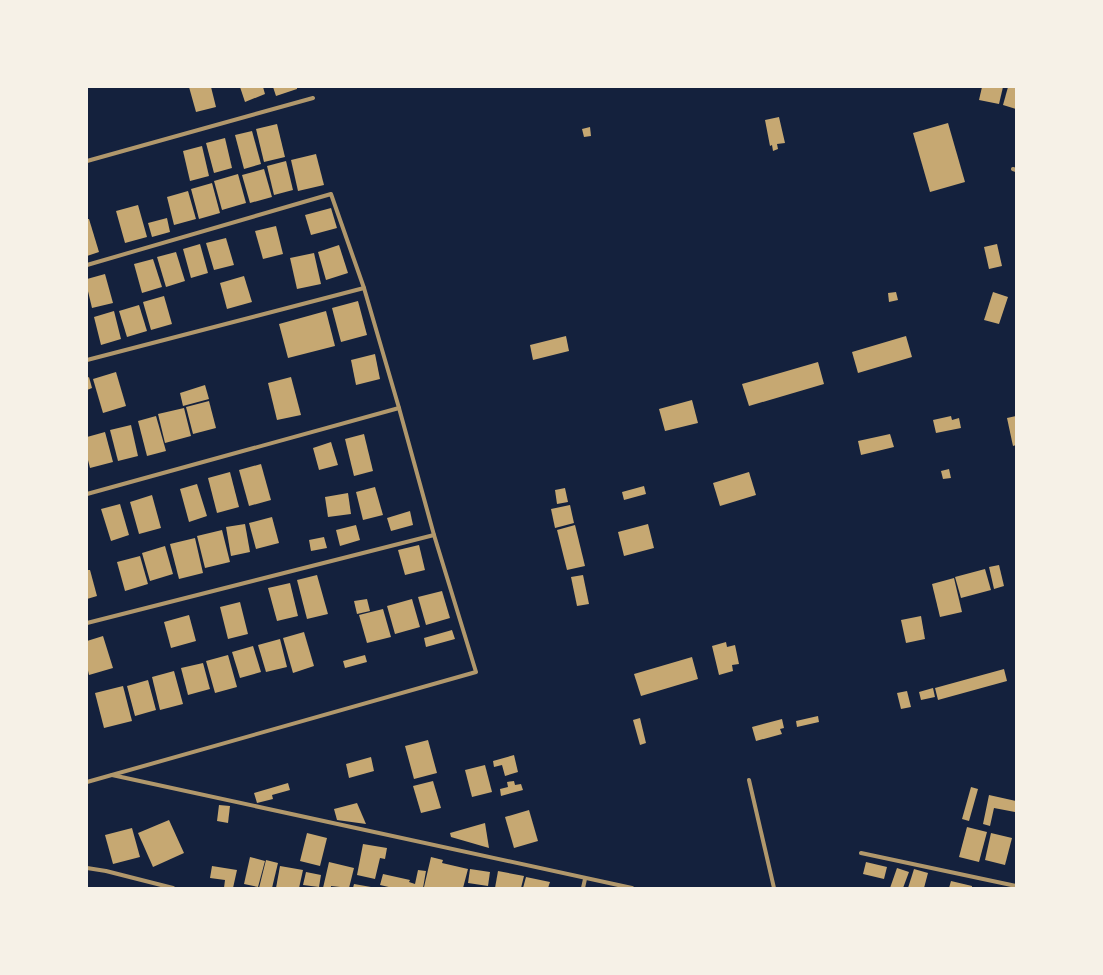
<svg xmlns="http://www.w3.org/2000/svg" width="1103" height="975" font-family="Rubik,sans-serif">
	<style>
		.building { fill: #c6a872 }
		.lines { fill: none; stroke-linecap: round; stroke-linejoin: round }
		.minor { stroke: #b1986c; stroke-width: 4 }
	</style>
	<rect width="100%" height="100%" fill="#14213d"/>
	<g class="building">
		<path d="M189,87h22l5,20 -20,5z"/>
		<path d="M240,87h23l2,7 -20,8z"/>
		<path d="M273,87h24v2l-21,7z"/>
		<path d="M982,87h21l-4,17 -20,-4z"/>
		<path d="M1008,87h8v22l-13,-4z"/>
		<path d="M779,117l6,26 -8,1 1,5 -5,2 -1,-6 -2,1 -5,-26z"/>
		<path d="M948,123l17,59 -35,10 -17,-59z"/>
		<path d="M277,124l8,33 -21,5 -8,-33z"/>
		<path d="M590,127l1,9 -7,1 -2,-8z"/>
		<path d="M252,131l9,33 -17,5 -9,-34z"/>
		<path d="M225,138l7,30 -18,5 -8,-30z"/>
		<path d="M202,146l7,30 -19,5 -7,-30z"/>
		<path d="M316,154l8,31 -26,6 -7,-31z"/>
		<path d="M286,161l7,29 -19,5 -7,-29z"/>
		<path d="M264,169l8,28 -22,6 -8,-28z"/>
		<path d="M238,174l8,29 -24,7 -8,-29z"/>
		<path d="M212,183l8,30 -21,6 -8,-30z"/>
		<path d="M188,191l8,28 -22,6 -7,-28z"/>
		<path d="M138,205l9,32 -22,6 -9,-32z"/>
		<path d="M331,208l6,20 -26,7 -6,-20z"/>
		<path d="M167,218l3,14 -18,5 -4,-14z"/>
		<path d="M87,219h2l10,33 -12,4z"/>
		<path d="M276,226l7,28 -20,5 -8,-28z"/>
		<path d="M226,238l8,27 -20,5 -8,-27z"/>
		<path d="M200,244l8,29 -17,5 -8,-29z"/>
		<path d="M997,244l5,22 -13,3 -5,-22z"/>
		<path d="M339,245l9,28 -22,7 -8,-28z"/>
		<path d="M176,252l9,29 -19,6 -9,-30z"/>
		<path d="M314,253l7,31 -24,5 -7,-31z"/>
		<path d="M153,259l9,28 -20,6 -8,-29z"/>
		<path d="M105,274l8,29 -21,5 -5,-21v-8z"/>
		<path d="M244,276l8,26 -25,7 -7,-26z"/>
		<path d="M896,292l2,8 -9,2 -1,-9z"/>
		<path d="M993,292l15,5 -9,27 -15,-4z"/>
		<path d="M164,296l8,28 -21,6 -8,-28z"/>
		<path d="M358,301l9,34 -26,7 -9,-34z"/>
		<path d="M139,305l8,26 -20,6 -8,-26z"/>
		<path d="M114,311l7,28 -20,6 -7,-28z"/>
		<path d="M326,311l9,35 -47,12 -9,-34z"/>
		<path d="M566,336l3,15 -36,9 -3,-15z"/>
		<path d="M906,336l6,21 -54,16 -6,-21z"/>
		<path d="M375,354l5,25 -24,6 -5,-25z"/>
		<path d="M818,362l6,22 -75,22 -7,-22z"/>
		<path d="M116,372l10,34 -23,7 -10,-34z"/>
		<path d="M89,377l3,11 -5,2v-12z"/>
		<path d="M291,377l10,38 -24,5 -9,-37z"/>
		<path d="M205,385l4,14 -26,7 -3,-13z"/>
		<path d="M692,400l6,23 -33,8 -6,-22z"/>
		<path d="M209,401l7,27 -23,6 -7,-27z"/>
		<path d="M184,408l7,28 -26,7 -7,-29z"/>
		<path d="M156,416l10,35 -19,5 -9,-35z"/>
		<path d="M951,416l1,4 7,-2 2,10 -25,5 -3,-13z"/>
		<path d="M1016,416v29l-3,1 -6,-28z"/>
		<path d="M131,425l7,31 -20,5 -8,-31z"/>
		<path d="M105,432l8,30 -23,6 -3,-12v-19z"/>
		<path d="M364,434l9,37 -19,5 -9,-37z"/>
		<path d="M890,434l4,13 -33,8 -3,-14z"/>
		<path d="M331,442l7,23 -19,5 -6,-22z"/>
		<path d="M261,464l10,36 -22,6 -10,-36z"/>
		<path d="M949,469l2,9 -8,1 -2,-8z"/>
		<path d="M230,472l9,35 -22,6 -9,-35z"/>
		<path d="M749,472l7,23 -36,11 -7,-23z"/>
		<path d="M197,484l10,32 -18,6 -9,-33z"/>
		<path d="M644,486l2,8 -22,6 -2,-8z"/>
		<path d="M375,487l8,28 -20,5 -7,-28z"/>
		<path d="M565,488l3,14 -11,2 -2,-14z"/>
		<path d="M348,493l3,21 -23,3 -3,-20z"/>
		<path d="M152,495l9,33 -22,6 -9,-32z"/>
		<path d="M120,504l9,31 -18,6 -10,-32z"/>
		<path d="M570,505l4,18 -19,5 -4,-19z"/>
		<path d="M410,511l3,14 -22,6 -4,-13z"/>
		<path d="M272,517l7,26 -23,6 -7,-26z"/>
		<path d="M245,524l5,28 -19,4 -5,-29z"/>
		<path d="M648,524l6,24 -30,8 -6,-24z"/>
		<path d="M356,525l4,15 -20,6 -4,-16z"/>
		<path d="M575,525l10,41 -18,4 -10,-40z"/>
		<path d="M222,530l8,32 -25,6 -8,-32z"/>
		<path d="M324,537l3,11 -16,3 -2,-11z"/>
		<path d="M195,538l8,35 -24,6 -9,-35z"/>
		<path d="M419,545l6,25 -20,5 -7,-25z"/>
		<path d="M165,546l8,28 -23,7 -8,-28z"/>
		<path d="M140,556l8,28 -23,7 -8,-29z"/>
		<path d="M999,565l5,21 -10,3 -5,-22z"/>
		<path d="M985,569l6,21 -30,8 -6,-21z"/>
		<path d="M87,570h3l7,26 -10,3z"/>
		<path d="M317,575l11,39 -21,5 -10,-39z"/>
		<path d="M583,575l6,29 -12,2 -6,-29z"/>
		<path d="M954,578l8,34 -22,5 -8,-33z"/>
		<path d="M290,583l8,33 -21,5 -9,-33z"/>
		<path d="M442,591l8,27 -24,7 -8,-28z"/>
		<path d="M367,599l3,12 -13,3 -3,-13z"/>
		<path d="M412,599l8,28 -25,7 -8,-28z"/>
		<path d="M240,602l8,32 -20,5 -8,-32z"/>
		<path d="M383,609l8,28 -24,6 -8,-28z"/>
		<path d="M189,615l7,26 -25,7 -7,-26z"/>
		<path d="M921,616l4,23 -19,4 -5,-23z"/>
		<path d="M452,630l3,9 -29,8 -2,-9z"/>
		<path d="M304,632l10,34 -21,7 -10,-35z"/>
		<path d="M103,636l10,32 -24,7 -2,-9v-25z"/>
		<path d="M280,639l7,28 -21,5 -8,-27z"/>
		<path d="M726,642l1,5 8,-2 4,19 -7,1 1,6 -14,4 -7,-29z"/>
		<path d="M253,646l8,26 -21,6 -8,-26z"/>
		<path d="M228,655l9,32 -22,6 -9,-32z"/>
		<path d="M365,655l2,7 -22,6 -2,-7z"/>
		<path d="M692,657l6,22 -57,17 -7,-22z"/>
		<path d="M203,663l7,26 -22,6 -7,-27z"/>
		<path d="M1004,669l3,12 -69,19 -3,-12z"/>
		<path d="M174,671l9,33 -23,6 -8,-33z"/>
		<path d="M148,680l8,30 -21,6 -8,-30z"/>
		<path d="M123,686l9,35 -28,7 -9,-35z"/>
		<path d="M933,688l2,9 -14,3 -2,-8z"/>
		<path d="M907,691l4,16 -10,2 -4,-16z"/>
		<path d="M818,716l1,6 -22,5 -1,-6z"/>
		<path d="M640,718l6,25 -6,2 -7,-25z"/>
		<path d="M782,719l2,9 -4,1 2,5 -26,7 -4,-14z"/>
		<path d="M428,740l9,33 -23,6 -9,-33z"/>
		<path d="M514,755l4,17 -13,4 -3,-11 -8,2 -1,-6z"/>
		<path d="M371,757l3,14 -25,7 -3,-14z"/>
		<path d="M485,765l7,27 -20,5 -7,-27z"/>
		<path d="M433,781l8,27 -20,5 -8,-27z"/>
		<path d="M514,781l1,4 6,-1 2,6 -22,6 -1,-7 8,-2 -1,-5z"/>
		<path d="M288,783l2,7 -18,5 1,4 -16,4 -3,-10z"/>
		<path d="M971,787l7,2 -9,32 -7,-2z"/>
		<path d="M989,795l27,6 -1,11 -21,-4 -4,18 -7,-2z"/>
		<path d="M357,803l9,21 -29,-4 -3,-11z"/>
		<path d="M219,805l11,1 -2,17 -11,-2z"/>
		<path d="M529,810l9,31 -24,7 -9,-31z"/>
		<path d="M169,820l15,33 -31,14 -15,-34z"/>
		<path d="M485,823l4,25 -38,-11 -1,-4z"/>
		<path d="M967,827l20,5 -8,30 -20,-5z"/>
		<path d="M132,828l8,29 -27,7 -8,-29z"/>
		<path d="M307,833l20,5 -7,28 -20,-5z"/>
		<path d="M991,833l21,5 -7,27 -20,-5z"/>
		<path d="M363,844l24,4 -2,11 -5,-1 -5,21 -18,-4z"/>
		<path d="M250,857l15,4 -7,26 -14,-3z"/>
		<path d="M431,857l12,3 -1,3 26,6 -5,19 -39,-1z"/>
		<path d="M266,860l12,3 -6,25h-13z"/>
		<path d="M329,862l25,6 -5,20 -18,-2v2h-8z"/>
		<path d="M866,862l21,5 -3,12 -21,-5z"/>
		<path d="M212,866l25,4 -4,18h-9l1,-8 -15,-2z"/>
		<path d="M280,866l23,4 -4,18h-23z"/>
		<path d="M897,868l12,4 -6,16h-13z"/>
		<path d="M470,869l20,3 -2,14 -20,-3z"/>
		<path d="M914,869l14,4 -4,15h-16z"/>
		<path d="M418,870l8,1 -3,17h-30l-13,-3 3,-11 27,6 -1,2 6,2z"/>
		<path d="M498,871l26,5 -3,12h-26z"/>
		<path d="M306,872l15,3 -2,12 -16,-2z"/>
		<path d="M526,877l24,5 -2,6h-25z"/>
		<path d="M951,881l21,5v2h-23z"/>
		<path d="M354,884l17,3v1h-18z"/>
	</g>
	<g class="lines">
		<g class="minor">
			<path d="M87,161l226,-63"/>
			<path d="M1013,169l3,1"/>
			<path d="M87,265l244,-71 33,94 35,120 35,127 42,137 -389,110"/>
			<path d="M87,360l277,-72"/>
			<path d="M87,494l312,-86"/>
			<path d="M87,623l347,-88"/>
			<path d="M112,775l520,113"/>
			<path d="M749,780l25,108"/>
			<path d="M861,853l155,33"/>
			<path d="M87,868l19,3 67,17"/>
			<path d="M583,888l2,-9"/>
		</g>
	</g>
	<rect width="1103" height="975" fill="none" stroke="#f6f1e7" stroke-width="176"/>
</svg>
